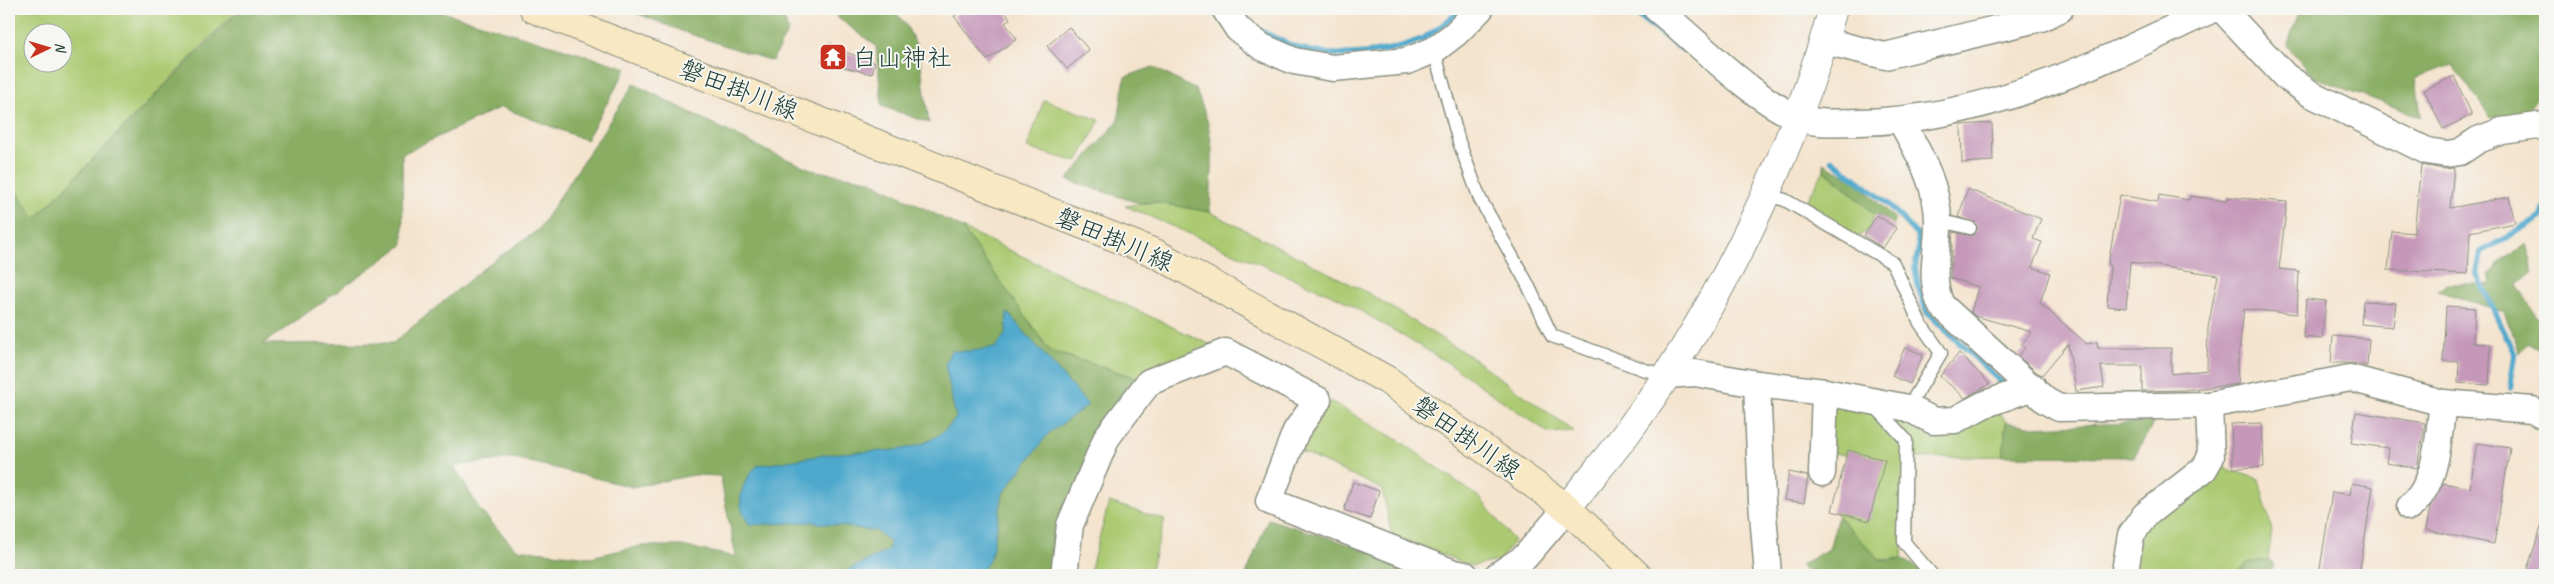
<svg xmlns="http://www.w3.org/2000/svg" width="2554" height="584" font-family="Caveat,'Klee One',sans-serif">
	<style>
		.green { fill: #acca72; stroke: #668453; fill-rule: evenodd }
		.forest { fill: #89ae64; stroke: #54764c; fill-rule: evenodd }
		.water { fill: #4ea8cc; stroke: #367280 }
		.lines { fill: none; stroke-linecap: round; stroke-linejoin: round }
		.stream { stroke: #4ea8cc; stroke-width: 6 }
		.building { fill: #c598b9 }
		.service-casing { stroke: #8a9081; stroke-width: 15 }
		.minor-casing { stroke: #8a9081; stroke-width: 29 }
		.tertiary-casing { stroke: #8a9081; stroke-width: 30 }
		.secondary-casing { stroke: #8a9081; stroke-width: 30 }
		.service { stroke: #fff; stroke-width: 12 }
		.minor { stroke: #fff; stroke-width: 26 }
		.tertiary { stroke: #fff; stroke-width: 28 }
		.secondary { stroke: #f8e8c3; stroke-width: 28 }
		.labels { text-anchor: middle; stroke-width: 4; stroke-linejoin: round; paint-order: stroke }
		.poi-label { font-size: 25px; fill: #1f3d34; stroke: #f6f6f2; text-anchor: start }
		.street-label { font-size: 25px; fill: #1f3d34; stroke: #f6f6f2 }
	</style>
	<rect width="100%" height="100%" fill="#f6f6f2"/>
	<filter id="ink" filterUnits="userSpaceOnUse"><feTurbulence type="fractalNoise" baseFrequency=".02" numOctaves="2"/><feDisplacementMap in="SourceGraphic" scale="10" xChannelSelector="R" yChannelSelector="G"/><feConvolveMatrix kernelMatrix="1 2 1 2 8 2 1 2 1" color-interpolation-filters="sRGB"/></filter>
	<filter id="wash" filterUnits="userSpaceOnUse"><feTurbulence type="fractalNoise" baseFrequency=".0096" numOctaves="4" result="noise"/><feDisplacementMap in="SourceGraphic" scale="20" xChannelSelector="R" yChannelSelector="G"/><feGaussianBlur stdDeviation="1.12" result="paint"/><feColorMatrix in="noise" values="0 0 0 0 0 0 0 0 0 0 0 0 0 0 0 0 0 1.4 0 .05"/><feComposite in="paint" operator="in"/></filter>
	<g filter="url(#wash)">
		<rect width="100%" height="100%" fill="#f4e4ce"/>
		<g class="green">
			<path d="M9,9h229l-203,210 -26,-39zM32,32h30v30h-30z"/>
			<path d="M1044,100l56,20 -23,42 -50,-14z"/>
			<path d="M1824,170l51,44 -7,16 -10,7 -46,-23 -7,-10z"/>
			<path d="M1155,202l55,10 158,81 100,62 106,76 -25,2 -104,-72 -106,-63 -214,-92z"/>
			<path d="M962,228l264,124 -85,27 -91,-28z"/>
			<path d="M1825,392l123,28 44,-18 14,20 -3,34 -91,2 -10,100 -22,2 -47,-49 51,-50 -50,-8z"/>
			<path d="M1330,401l73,42 77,55 34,43 -15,20 -27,5 -80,-30 -10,-47 -83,-38z"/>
			<path d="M2208,463l51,16 13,52 -4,28 -21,4 -11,12h-109l19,-57z"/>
			<path d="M1109,502l56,18 -16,55h-60z"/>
		</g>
		<g class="forest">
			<path d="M240,9h192l195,59 -41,72 -85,-33 -99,47 1,91 -140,99 130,-1 97,-80 48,-33 96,-146 133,67 49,20 53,9 93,48 88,123 91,28 -87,196h-1045v-395l26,39zM514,458l118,29 62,-12 26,1 16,81 -54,-11h-41l-51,11 -74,-8 -36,-39 -26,-44z"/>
			<path d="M626,9h155l7,22 -16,30 -88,-29z"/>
			<path d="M837,9h56l13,16 13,25 10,73 -47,-17 -6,-60 -39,-29z"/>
			<path d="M2300,9h245v76l-18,28 -37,4 -37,-52 -37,12 5,40 -107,-40 -27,-31z"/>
			<path d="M1153,67l43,23c5,14 12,29 14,44 5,26 0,52 0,78l-55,-10 -16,1 -72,-23 51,-59 7,-44z"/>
			<path d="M1823,163l29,15 43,41 -1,5 -24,-13 -27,-26 -19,-15z"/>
			<path d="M2526,244l8,29 -17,11 23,38 -1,27 -11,-6 -8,10 -16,-41 -66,-21 9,-7h46l-4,-9 13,-15z"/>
			<path d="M2006,422l28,5 120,-5 -20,35 -131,-1z"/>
			<path d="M1838,516l42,44 9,1 13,-3 26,17h-117l-11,-10 29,-16z"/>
			<path d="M1268,519l179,56h-201z"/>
			<path d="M2268,559l6,7 -5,9h-33l11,-12z"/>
		</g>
		<path class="water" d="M1007,312l81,93 -39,28 -46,60 -12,63 -11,19h-142l50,-25 2,-8 -14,-11 -64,-9 -62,3c-17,-21 -9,-43 8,-60 25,-2 49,-8 73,-11 47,-6 92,6 125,-36l-11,-54 6,-13h22l23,-4 10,-14z"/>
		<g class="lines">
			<g class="stream">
				<path d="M1630,9l52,40"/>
				<path d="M1259,30c10,5 21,11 31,15 39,16 95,10 132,-6 14,-7 28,-20 40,-30"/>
				<path d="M1832,160l56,44 29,31 2,13 -4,19 3,19 9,26 76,72"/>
				<path d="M2510,388l5,-33 -38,-81 4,-22 61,-35 3,-10"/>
			</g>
		</g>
		<g id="blocks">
			<g class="building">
				<path d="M964,9h39l7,10 -5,4 12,16 -30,21 -33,-44z"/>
				<path d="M1069,27l20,23 -22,19 -20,-23z"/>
				<path d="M827,45l48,18 -3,11 -51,-12z"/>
				<path d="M2454,76l18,39 -29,14 -19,-39z"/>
				<path d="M1992,123l1,38 -31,2 -1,-38z"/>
				<path d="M2421,165l23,4 10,-1 -4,40 59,-11 6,26 -45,9 -2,42 -80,-4 4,-39 22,2z"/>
				<path d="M1968,189l73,30 -8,20 9,3 -10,25 18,6 -10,30 47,41 10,-2 1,6h73v26l36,-4 1,-42 10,-53 -88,-13 -4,46 -19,-2 3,-41 -2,-1 12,-69 38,7 1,-7 30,5 1,-4 36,5 1,-4 60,5 -8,67 20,2 -2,43 -53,-5 -7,61 2,14 -55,6 -42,1v-25h-41l3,21 -28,4 -8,-47 -26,31 -4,-2 -20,-17 7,-8 -4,-3 11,-13 -57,-16 -4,-4 7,-25 -28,-9 3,-46 19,4 6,-7 -3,-7 -17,-5z"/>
				<path d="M1877,215l19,13 -13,20 -19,-12z"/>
				<path d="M2306,299l20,2 -4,38 -19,-2z"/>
				<path d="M2363,301l33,2 -3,24 -32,-3z"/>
				<path d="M2446,306l29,2 -2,35 18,1 -2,41 -31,-2 1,-21 -16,-1z"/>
				<path d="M2333,336l36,3 -2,27 -14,-3h-22z"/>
				<path d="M1905,347l18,8 -13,29 -18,-8z"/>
				<path d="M1959,353l31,31 -25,14 -25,-22z"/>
				<path d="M2356,412l69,11 -8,45 -31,-5 2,-15 -37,-5z"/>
				<path d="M2262,423l2,44 -31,1 -2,-44z"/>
				<path d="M2477,443l33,5 -16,96 -68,-14 4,-23 13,-24 27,5z"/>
				<path d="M1848,450l37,10 -16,61 -37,-10z"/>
				<path d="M1789,472l19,4 -4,27 -20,-3z"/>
				<path d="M1353,482l26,9 -9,28 -26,-9z"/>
				<path d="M2352,483l21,4 -14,88h-40l13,-83 18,3z"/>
				<path d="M2542,525l3,1v49h-20z"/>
			</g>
		</g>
	</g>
	<g filter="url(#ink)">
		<use href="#blocks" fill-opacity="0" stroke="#8a9081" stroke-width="1"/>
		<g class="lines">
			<defs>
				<g id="service">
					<path d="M1434,50l25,92 21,57 47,84 25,53 93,34 22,5"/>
					<path d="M1766,195l19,5 108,63 27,60 21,30 -33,55"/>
					<path d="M1938,220l32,8"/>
					<path d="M1873,404l33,36 -2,102 28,33"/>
				</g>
				<g id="minor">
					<path d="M1225,9l13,20 24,18 32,14 39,7 74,-7 27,-11 21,-16 25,-25"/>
					<path d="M1657,9c39,31 96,91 140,108 20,8 42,5 64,5 127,-2 240,-60 352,-113"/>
					<path d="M2222,9l63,67 26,18 116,57 19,3 14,-2 18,-12 24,-9 43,-6"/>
					<path d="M1824,41l61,15 156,-38 19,-9"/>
					<path d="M1901,121c17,31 37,64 37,100 1,31 -10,53 3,84l105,96 13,7 150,-3 141,-27 93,25 89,7 13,7"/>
					<path d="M1667,375l28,-2 62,11 68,8 83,16 26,13 21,-1 28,-15 50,-18"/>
					<path d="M1757,384l5,117 6,74"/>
					<path d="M1822,473l3,-81"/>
					<path d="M2410,507c28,-24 28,-70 33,-104"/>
					<path d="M2125,571l6,-36 14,-20 59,-46 7,-12 -2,-52"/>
					<path d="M1064,575l6,-50 37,-88 42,-55 77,-30 92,48 -22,31 -27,70 185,72 11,2"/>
					<path d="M1498,575l27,-18 42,-49"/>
				</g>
				<path id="tertiary" d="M1567,508c19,-25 40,-49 59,-74 94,-127 164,-273 207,-425"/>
				<path id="secondary" d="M534,9l621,244 232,127 180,128 70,67"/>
			</defs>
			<use href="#service" class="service-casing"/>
			<use href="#minor" class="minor-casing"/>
			<use href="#tertiary" class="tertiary-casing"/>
			<use href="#secondary" class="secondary-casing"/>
			<use href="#service" class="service"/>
			<use href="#minor" class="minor"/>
			<use href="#tertiary" class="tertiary"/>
			<use href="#secondary" class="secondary"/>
		</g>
	</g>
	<defs>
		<symbol id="temple-square" viewBox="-11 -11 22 22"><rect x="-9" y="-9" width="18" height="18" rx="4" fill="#c8321e" stroke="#f6f6f2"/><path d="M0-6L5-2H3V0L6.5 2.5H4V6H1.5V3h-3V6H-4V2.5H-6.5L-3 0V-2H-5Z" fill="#fff"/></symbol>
	</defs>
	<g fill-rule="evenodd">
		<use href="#temple-square" x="817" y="41" width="32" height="32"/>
	</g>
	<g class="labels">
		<g class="poi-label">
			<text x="852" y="66">白山神社</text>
		</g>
		<g class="street-label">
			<text transform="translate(739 89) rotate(21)" y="9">磐田掛川線</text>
			<text transform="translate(1115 239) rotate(23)" y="9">磐田掛川線</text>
			<text transform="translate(1467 437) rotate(35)" y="9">磐田掛川線</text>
		</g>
	</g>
	<rect width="2554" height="584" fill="none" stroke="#f6f6f2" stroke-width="30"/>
	<g transform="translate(48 48) rotate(85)"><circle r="24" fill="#f6f6f2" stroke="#a0aca6"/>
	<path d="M0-4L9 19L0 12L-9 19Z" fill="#c8321e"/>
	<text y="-8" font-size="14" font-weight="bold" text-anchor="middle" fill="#1f3d34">N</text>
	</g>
</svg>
